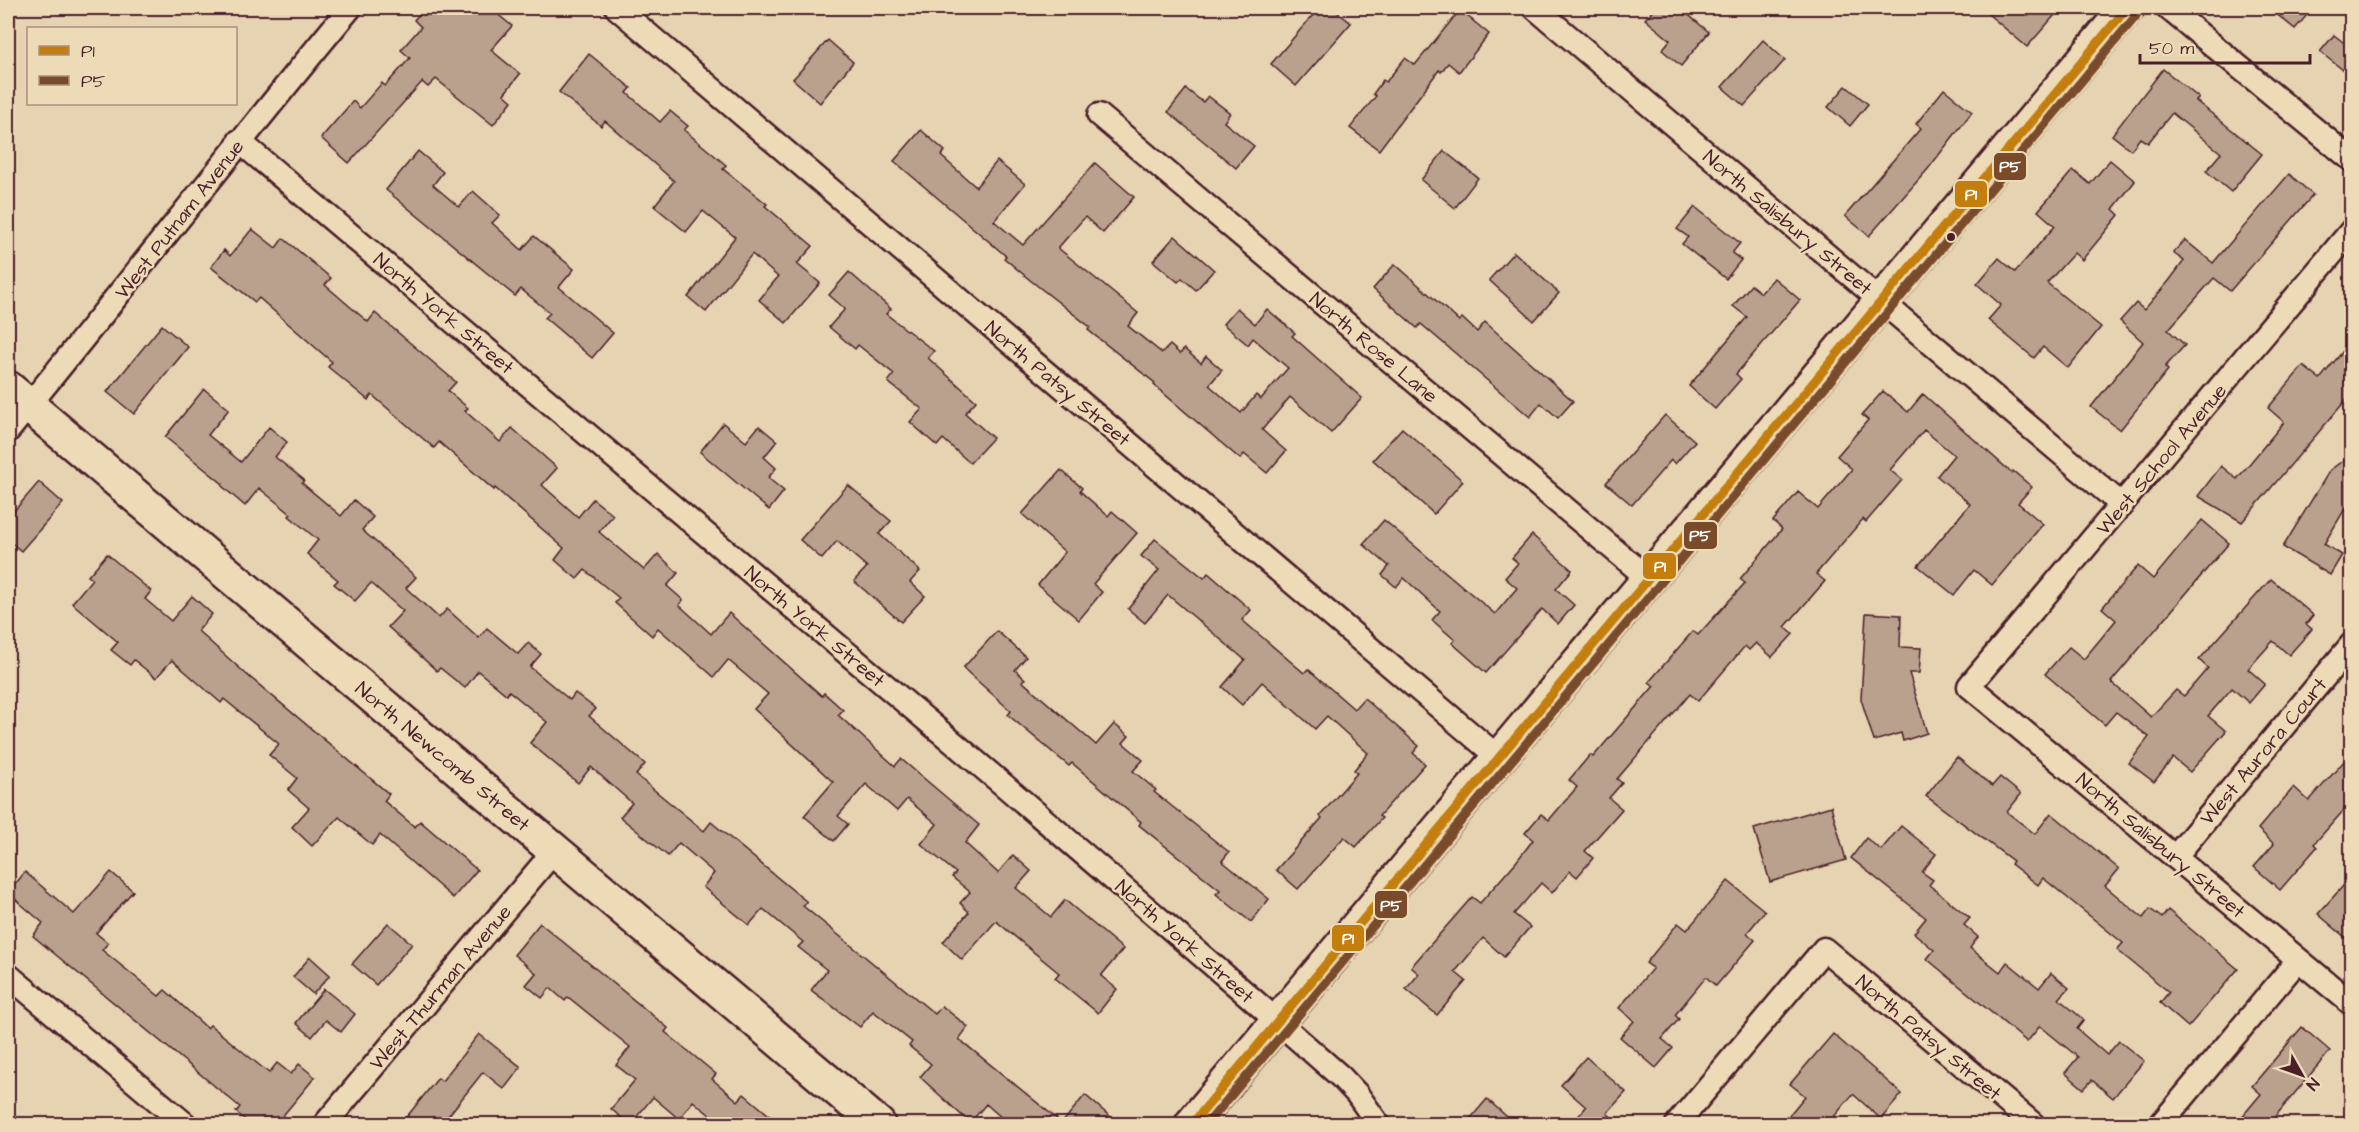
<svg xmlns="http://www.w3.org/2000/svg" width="2359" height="1132" font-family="'Architects Daughter',sans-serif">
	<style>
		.building { fill: #baa18d; stroke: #4a1f2b; stroke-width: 1.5 }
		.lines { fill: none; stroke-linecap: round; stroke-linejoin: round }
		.minor-casing { stroke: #4a1f2b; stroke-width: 27 }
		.secondary-casing { stroke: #4a1f2b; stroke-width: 38 }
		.minor { stroke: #eddbb8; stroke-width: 22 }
		.secondary { stroke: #eddbb8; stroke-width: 33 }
		.bus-1-casing { stroke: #eddbb8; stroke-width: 14 }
		.bus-2-casing { stroke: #eddbb8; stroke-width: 14 }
		.bus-1 { stroke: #c37e0d; stroke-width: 9 }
		.bus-2 { stroke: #7a4b2a; stroke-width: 9 }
		.bus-dot { fill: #4a1f2b; stroke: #eddbb8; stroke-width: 2 }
		.labels { text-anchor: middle; stroke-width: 5; stroke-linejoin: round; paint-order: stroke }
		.street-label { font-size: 20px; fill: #4a1f2b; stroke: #eddbb8 }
		.line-badge { stroke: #eddbb8; stroke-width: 2 }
		.badge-label { font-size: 16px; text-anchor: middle; font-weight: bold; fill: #fff }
	</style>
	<rect width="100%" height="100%" fill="#e6d3b2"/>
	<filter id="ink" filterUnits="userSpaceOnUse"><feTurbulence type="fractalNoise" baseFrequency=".0167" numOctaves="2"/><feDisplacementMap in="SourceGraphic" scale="12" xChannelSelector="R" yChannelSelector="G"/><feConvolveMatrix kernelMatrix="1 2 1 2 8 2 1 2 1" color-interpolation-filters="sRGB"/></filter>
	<g filter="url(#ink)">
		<g class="building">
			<path d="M425,8h65l22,18 -21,24 29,24 -16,20 8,7 -19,24 -57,-46 -8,8 -6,-5 -73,81 -28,-25 32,-37 7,7 22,-25 3,3 25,-28 -9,-8 20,-23 -7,-7z"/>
			<path d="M1319,8h13l19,15 -55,63 -25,-22z"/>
			<path d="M1655,8h25l29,24 -28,34 -19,-16 8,-10 -25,-21z"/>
			<path d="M1981,8h80l-34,39z"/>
			<path d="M2269,8h44l-18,21z"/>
			<path d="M1460,10l29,24 -30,38 -11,-9 -7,9 -2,-2 -60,80 -29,-22 26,-32 -3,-2 10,-14 3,2 19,-24 10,7z"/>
			<path d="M2334,35l18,14v28l-32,-25z"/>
			<path d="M828,40l25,22 -33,41 -27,-24z"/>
			<path d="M1763,40l22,20 -41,46 -22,-19z"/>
			<path d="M589,54l42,34 -4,5 33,29 10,-11 18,15 -4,4 42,35 -3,4 44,35 -2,2 48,40 -16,18 23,19 -34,40 -27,-23 19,-23 -26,-23 -46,58 -18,-15 47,-60 -32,-26 -17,21 -32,-26 20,-25 -69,-60 -4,5 -42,-34z"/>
			<path d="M2163,69l36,29 -3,3 66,53 -31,38 -25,-21 15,-18 -49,-40 -24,30 -8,-5 -9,12 -19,-15z"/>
			<path d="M1846,86l22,18 -18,22 -22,-19z"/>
			<path d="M1186,89l17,13 5,-6 22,17 -6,9 30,24 -18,22 -68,-56z"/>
			<path d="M1944,89l28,23 -44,57 -59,67 -24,-20 76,-88 -5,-4z"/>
			<path d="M921,130l24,21 -4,5 35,31 21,-26 28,23 -31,37 29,24 72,-82 39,34 -31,36 -18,-16 -27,31 80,65 -10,13 34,27 8,-8 10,9 4,-5 17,14 5,-7 16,14 -13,15 32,28 15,-18 5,4 27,-31 -35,-30 -5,7 -25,-21 14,-16 18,16 12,-15 28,24 -3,3 70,62 -31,35 -41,-36 -28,33 24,21 -19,22 -23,-19 -4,5 -86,-74 1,-2 -67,-53 2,-3 -60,-47 -26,-22 2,-2 -112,-95z"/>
			<path d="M418,151l25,21 -10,13 26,22 14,-16 27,24 -8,8 30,27 12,-14 40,33 -15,18 54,46 -21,25 -47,-40 5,-5 -29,-24 -6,7 -129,-106z"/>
			<path d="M1444,151l34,27 -23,30 -34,-28z"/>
			<path d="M2110,160l25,21 -22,28 6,6 -37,45 -8,-7 -27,30 54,44 -33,41 -25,-21 -9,11 -46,-38 13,-15 -24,-21 22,-26 16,14 40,-46 -17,-15 35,-41 17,14z"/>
			<path d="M2289,174l24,21 -83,96 -16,-13 -46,52 17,15 -20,22 3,3 -48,60 -29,-23 52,-65 -23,-21 16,-18 8,7 25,-29 15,-20 -11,-8 12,-13 28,23z"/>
			<path d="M1695,207l45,36 -8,10 9,7 -15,19 -44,-35 6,-7 -11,-8z"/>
			<path d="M252,229l24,19 7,-10 48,40 -6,7 43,37 7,-9 81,69 -8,9 20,17 -3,3 35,31 12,-14 45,40 -15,17 36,32 15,-18 20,16 -14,17 45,38 14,-16 20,19 -11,13 16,14 -4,5 32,29 18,-21 93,83 2,-3 19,17 -5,5 57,51 6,-7 78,66 -14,18 33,30 15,-18 18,16 -15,17 35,29 14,-17 58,49 -22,27 16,13 -19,24 -43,-35 4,-5 -63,-52 -34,39 -19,-18 26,-30 -9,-9 10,-11 -18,-15 4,-4 -35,-29 16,-20 -30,-25 -10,12 -31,-27 -28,32 10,8 -14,17 -30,-25 29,-34 -79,-73 14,-15 -40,-34 -14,17 -56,-49 -6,8 -37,-33 4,-5 -34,-28 -8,9 -22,-19 9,-12 -69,-60 -1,2 -55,-48 -5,6 -62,-53 -4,5 -40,-33 4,-5 -73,-64 -4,4 -44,-35 13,-17 6,6z"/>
			<path d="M1175,236l39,34 -18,20 -14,-12 -4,4 -25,-21z"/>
			<path d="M1514,252l45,41 -25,28 -45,-41z"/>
			<path d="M1395,264l64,57 3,-3 15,14 8,-10 88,79 -15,17 -17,-15 -11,14 -109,-93 -4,4 -44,-39z"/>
			<path d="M849,272l42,37 -5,5 48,37 -6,7 48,43 -11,12 28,25 -23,25 -27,-24 -6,7 -27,-24 12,-13 -34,-27 6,-8 -36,-29 -3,4 -26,-22 16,-18 -16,-14z"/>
			<path d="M1774,278l26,22 -64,74 5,5 -26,30 -26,-23 58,-69 -14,-11 18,-21 10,8z"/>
			<path d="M162,325l26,22 -54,67 -27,-22z"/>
			<path d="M2352,340v53l-110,129 -44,-26 23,-30 16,13 47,-57 -16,-14 35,-42 17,13z"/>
			<path d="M204,389l25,20 -21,26 33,27 28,-35 18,15 -12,15 29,23 -2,3 39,33 13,-16 19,17 -11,13 54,47 -10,11 33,30 8,-9 32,29 8,-10 31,26 10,-11 13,11 -11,13 40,33 5,-7 21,16 -7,7 56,48 -9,11 68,56 7,-9 96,80 -4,4 132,108 7,-8 26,21 -9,12 103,84 23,-28 35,30h-110l-24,-21 -16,19 -50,-46 11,-13 -22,-18 3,-4 -39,-31 -13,16 -49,-37 16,-20 -29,-23 5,-5 -40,-33 -14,16 -46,-38 11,-14 -35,-30 -11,13 -48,-39 12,-14 -41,-36 -13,16 -48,-40 17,-21 -38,-31 -2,4 -29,-24 -13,17 -25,-20 -3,3 -49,-44 15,-16 -32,-28 -16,18 -21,-17 4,-4 -31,-26 11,-14 -29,-24 2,-2 -32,-26 -14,18 -23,-20 1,-2 -58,-47z"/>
			<path d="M1883,391l25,21 15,-18 89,79 1,-2 19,16 -14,16 25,21 -51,61 -18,-15 -20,25 -36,-29 52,-62 -33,-28 17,-21 -30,-25 -34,40 12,10 -36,42 -3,-3 -47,55 9,7 -40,46 8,7 -21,23 -16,-14 -7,7 -4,-4 -47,55 -8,-7 -73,85 5,4 -13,15 13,11 -37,42 8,7 -16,19 -7,-6 -18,22 -11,-10 -27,31 16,13 -26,30 -21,-19 -28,34 11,9 -29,34 -31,-26 13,-15 -8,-7 61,-70 8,6 36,-41 17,-22 -8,-7 16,-19 8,6 28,-33 -8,-7 21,-25 3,2 61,-71 -5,-4 44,-51 5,4 47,-52 -5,-4 42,-50 -9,-8 25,-29 20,17 34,-40 -15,-13 31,-36 -6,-5z"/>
			<path d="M1665,415l30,26 -20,23 -4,-4 -39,45 -26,-22z"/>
			<path d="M723,423l23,19 13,-16 18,15 -13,16 12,11 -8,10 16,13 -15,19 -69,-58z"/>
			<path d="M1402,428l61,53 -29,33 -61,-54z"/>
			<path d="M2352,454v43l-28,47 18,11 -12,20 -47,-28 47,-77z"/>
			<path d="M1061,470l21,18 -2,3 28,25 4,-5 25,22 -44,51 9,8 -23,28 -41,-35 27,-33 -43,-38z"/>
			<path d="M39,482l24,21 -42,48 -13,-11v-22z"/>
			<path d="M848,485l43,36 -12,13 41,37 -10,11 15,14 -24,26 -47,-41 13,-14 -30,-26 -15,18 -22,-19z"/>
			<path d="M1384,520l111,94 22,-26 -12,-10 13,-15 -6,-5 20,-23 40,35 -16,19 18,16 -16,19 -16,-15 -56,64 -34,-30 3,-3 -23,-20 8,-9 -36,-33 -8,9 -14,-12 7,-9 -26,-22z"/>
			<path d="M2202,520l27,23 -118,139 40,35 25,-27 8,6 24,-28 -9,-8 72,-81 42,36 -7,9 6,5 -23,26 -16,-14 -25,28 17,15 -16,19 -17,-15 -24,28 18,15 -36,41 -17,-14 -19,24 -25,-19 20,-26 -33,-25 -11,13 -60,-51 24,-27 15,12 32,-39 -14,-12 20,-24 16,-18 15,13z"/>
			<path d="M1155,539l49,39 4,-5 43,37 -9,10 62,53 4,-4 46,40 10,-11 55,48 -6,7 12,11 -46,52 3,2 -26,29 -12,-10 -46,52 -22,-19 46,-52 -2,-2 37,-43 -3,-3 14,-17 -41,-37 -12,13 -53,-47 -20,23 -20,-18 23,-27 -77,-65 -23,28 -17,-14 31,-39 -18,-14z"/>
			<path d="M107,554l44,37 -6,8 26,22 21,-25 20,18 -14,17 48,43 143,120 -5,7 31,26 5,-6 57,49 -24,28 -73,-63 -8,10 -33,-28 -27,29 -20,-19 17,-19 -21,-18 9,-12 -28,-23 10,-11 -55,-45 -3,4 -49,-43 -16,18 -22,-18 -4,5 -19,-15 7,-8 -46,-39 20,-24 -4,-3z"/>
			<path d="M1866,613l35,2 -1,32 21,1 -2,25h-10l18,60 -24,8 -2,-8 -27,8 -13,-42z"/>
			<path d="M997,631l29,26 -11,13 10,9 -3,2 74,64 18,-21 15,12 -6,7 20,17 -10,11 23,19 -2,2 75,60 -7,9 47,38 -18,23 -35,-28 4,-4 -81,-65 2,-3 -69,-59 -3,3 -61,-51 3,-4 -48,-43z"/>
			<path d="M2352,752v49l-38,43 3,3 -37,43 -26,-23 20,-23 -16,-15 36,-42 15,14z"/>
			<path d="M1957,757l35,29 8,-9 21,17 -14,18 28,22 16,-21 68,56 -14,17 38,32 7,-9 12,9 6,-8 70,59 -50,58 -28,-24 9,-11 -52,-42 6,-7 -80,-65 -5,7 -27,-21 2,-3 -87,-65z"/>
			<path d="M1831,806l15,54 -76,22 -16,-53z"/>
			<path d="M1901,826l35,28 -14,18 11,8 -4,5 41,33 -6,7 14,12 -8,11 30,24 7,-10 32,26 12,-15 18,15 -10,11 25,21 -7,9 30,26 12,-14 25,20 -31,37 -21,-18 -8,9 -19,-16 13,-16 -38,-31 -13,16 -100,-83 7,-9 -20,-17 12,-15 -75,-60 15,-20 15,12z"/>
			<path d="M25,872l49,42 37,-42 22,19 -37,42 12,10 -6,7 57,46 6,-6 42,38 3,-3 59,48 8,-10 14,11 8,-10 16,13 -40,48h-24l-15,-13 4,-5 -207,-171 10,-13 -35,-30z"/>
			<path d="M2352,876v67l-34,-29z"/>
			<path d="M1728,881l37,30 -18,22 8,7 -39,46 -10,-9 -31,38 4,4 -17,20 11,9 -17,20 -36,-31 14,-16 -15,-13 34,-40 -7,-5 32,-40 9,7z"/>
			<path d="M388,923l24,21 -36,41 -24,-21z"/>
			<path d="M540,923l128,105 -3,4 51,42 -4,5 26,22 6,-7 37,31h-59l-29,-24 -14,18 -26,-22 -23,28 -19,-16 24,-29 -19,-15 14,-18 -62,-50 -3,4 -15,-13 -8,10 -16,-13 10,-12 -22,-18z"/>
			<path d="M310,957l20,18 -17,19 -20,-17z"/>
			<path d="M324,989l31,25 -14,18 -15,-12 -14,17 -16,-14z"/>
			<path d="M2302,1027l28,24 -62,74h-33l26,-31 -9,-8z"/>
			<path d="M479,1034l42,33 -17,22 -21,-17 -42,53h-41l38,-47 4,3z"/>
			<path d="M1833,1034l69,60 -21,25 -28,-25 -26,31h-46l24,-29 -15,-12z"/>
			<path d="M1586,1057l40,35 -19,21 13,12h-49l15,-18 -25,-22z"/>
			<path d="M1487,1099l29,26h-51z"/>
		</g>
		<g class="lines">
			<defs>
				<g id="minor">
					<path d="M617,8l882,750"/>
					<path d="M1535,8l587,497"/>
					<path d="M2168,8l184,152"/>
					<path d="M1099,115l550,464"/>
					<path d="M239,141l767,646 245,211 90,79 16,17 21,30"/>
					<path d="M2352,230l-383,456 383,318"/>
					<path d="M8,431c115,-140 226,-284 342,-423"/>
					<path d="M2175,857l177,-213"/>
					<path d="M8,975l177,149"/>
					<path d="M325,1124l230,-274"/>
					<path d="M1677,1124l147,-175 209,175"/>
					<path d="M2161,1124l137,-164"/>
				</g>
				<g id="secondary">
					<path d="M8,388l870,736"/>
					<path d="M1192,1124l935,-1116"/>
				</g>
			</defs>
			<use href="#minor" class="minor-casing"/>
			<use href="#secondary" class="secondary-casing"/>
			<use href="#minor" class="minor"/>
			<use href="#secondary" class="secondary"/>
			<defs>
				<path id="bus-1" d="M1192,1124l935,-1116"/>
				<path id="bus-2" d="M1207,1124l929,-1108"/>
			</defs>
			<use href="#bus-1" class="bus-1-casing"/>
			<use href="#bus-2" class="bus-2-casing"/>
			<use href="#bus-1" class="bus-1"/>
			<use href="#bus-2" class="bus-2"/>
		</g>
	</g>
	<circle class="bus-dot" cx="1951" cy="237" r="5"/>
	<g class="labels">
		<g class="street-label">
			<text transform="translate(179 219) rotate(-52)" y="7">West Putnam Avenue</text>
			<text transform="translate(1788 222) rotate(40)" y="7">North Salisbury Street</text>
			<text transform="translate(444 313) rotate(40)" y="7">North York Street</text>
			<text transform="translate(1374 347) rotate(40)" y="7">North Rose Lane</text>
			<text transform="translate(1058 383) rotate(40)" y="7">North Patsy Street</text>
			<text transform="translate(2161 459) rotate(-50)" y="7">West School Avenue</text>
			<text transform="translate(815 626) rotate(40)" y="7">North York Street</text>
			<text transform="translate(2263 751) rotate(-50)" y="7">West Aurora Court</text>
			<text transform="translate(443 756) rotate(40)" y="7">North Newcomb Street</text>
			<text transform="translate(2161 845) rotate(40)" y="7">North Salisbury Street</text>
			<text transform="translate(1185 941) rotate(41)" y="7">North York Street</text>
			<text transform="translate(440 987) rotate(-50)" y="7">West Thurman Avenue</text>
			<text transform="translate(1929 1037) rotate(40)" y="7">North Patsy Street</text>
		</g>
	</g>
	<g class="line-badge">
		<rect x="1993" y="152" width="34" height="29" rx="6" fill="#7a4b2a"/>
		<rect x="1954" y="180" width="34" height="28" rx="6" fill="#c37e0d"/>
		<rect x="1683" y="521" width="35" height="29" rx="6" fill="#7a4b2a"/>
		<rect x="1642" y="552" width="35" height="28" rx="6" fill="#c37e0d"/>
		<rect x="1374" y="890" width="34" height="29" rx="6" fill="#7a4b2a"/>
		<rect x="1331" y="924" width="34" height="28" rx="6" fill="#c37e0d"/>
	</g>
	<g class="badge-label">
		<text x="2010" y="172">P5</text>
		<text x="1971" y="200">P1</text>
		<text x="1700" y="541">P5</text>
		<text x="1660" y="572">P1</text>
		<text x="1391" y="911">P5</text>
		<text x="1348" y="944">P1</text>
	</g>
	<rect width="2359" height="1132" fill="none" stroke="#eddbb8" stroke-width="30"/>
	<rect x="15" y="15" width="2329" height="1102" fill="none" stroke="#4a1f2b" stroke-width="2" filter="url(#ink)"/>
	<rect x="27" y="27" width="210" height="78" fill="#eddbb8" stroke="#ac9080" stroke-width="1.5"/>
	<rect x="39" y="46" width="30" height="9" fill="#c37e0d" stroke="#ac9080" stroke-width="1.5"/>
	<text x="81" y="57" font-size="18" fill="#4a1f2b">P1</text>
	<rect x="39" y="76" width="30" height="9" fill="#7a4b2a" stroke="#ac9080" stroke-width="1.5"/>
	<text x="81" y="87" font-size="18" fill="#4a1f2b">P5</text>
	<g transform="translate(2302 1075) rotate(130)" stroke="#eddbb8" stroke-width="4.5" paint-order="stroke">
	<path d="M0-4.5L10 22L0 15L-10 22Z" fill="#4a1f2b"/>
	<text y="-9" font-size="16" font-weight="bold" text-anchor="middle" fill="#4a1f2b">N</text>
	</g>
	<path d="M2140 54v9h170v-9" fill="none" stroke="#4a1f2b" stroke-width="3"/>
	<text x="2149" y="54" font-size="18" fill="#4a1f2b" stroke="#eddbb8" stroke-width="4.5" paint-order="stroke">50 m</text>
</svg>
